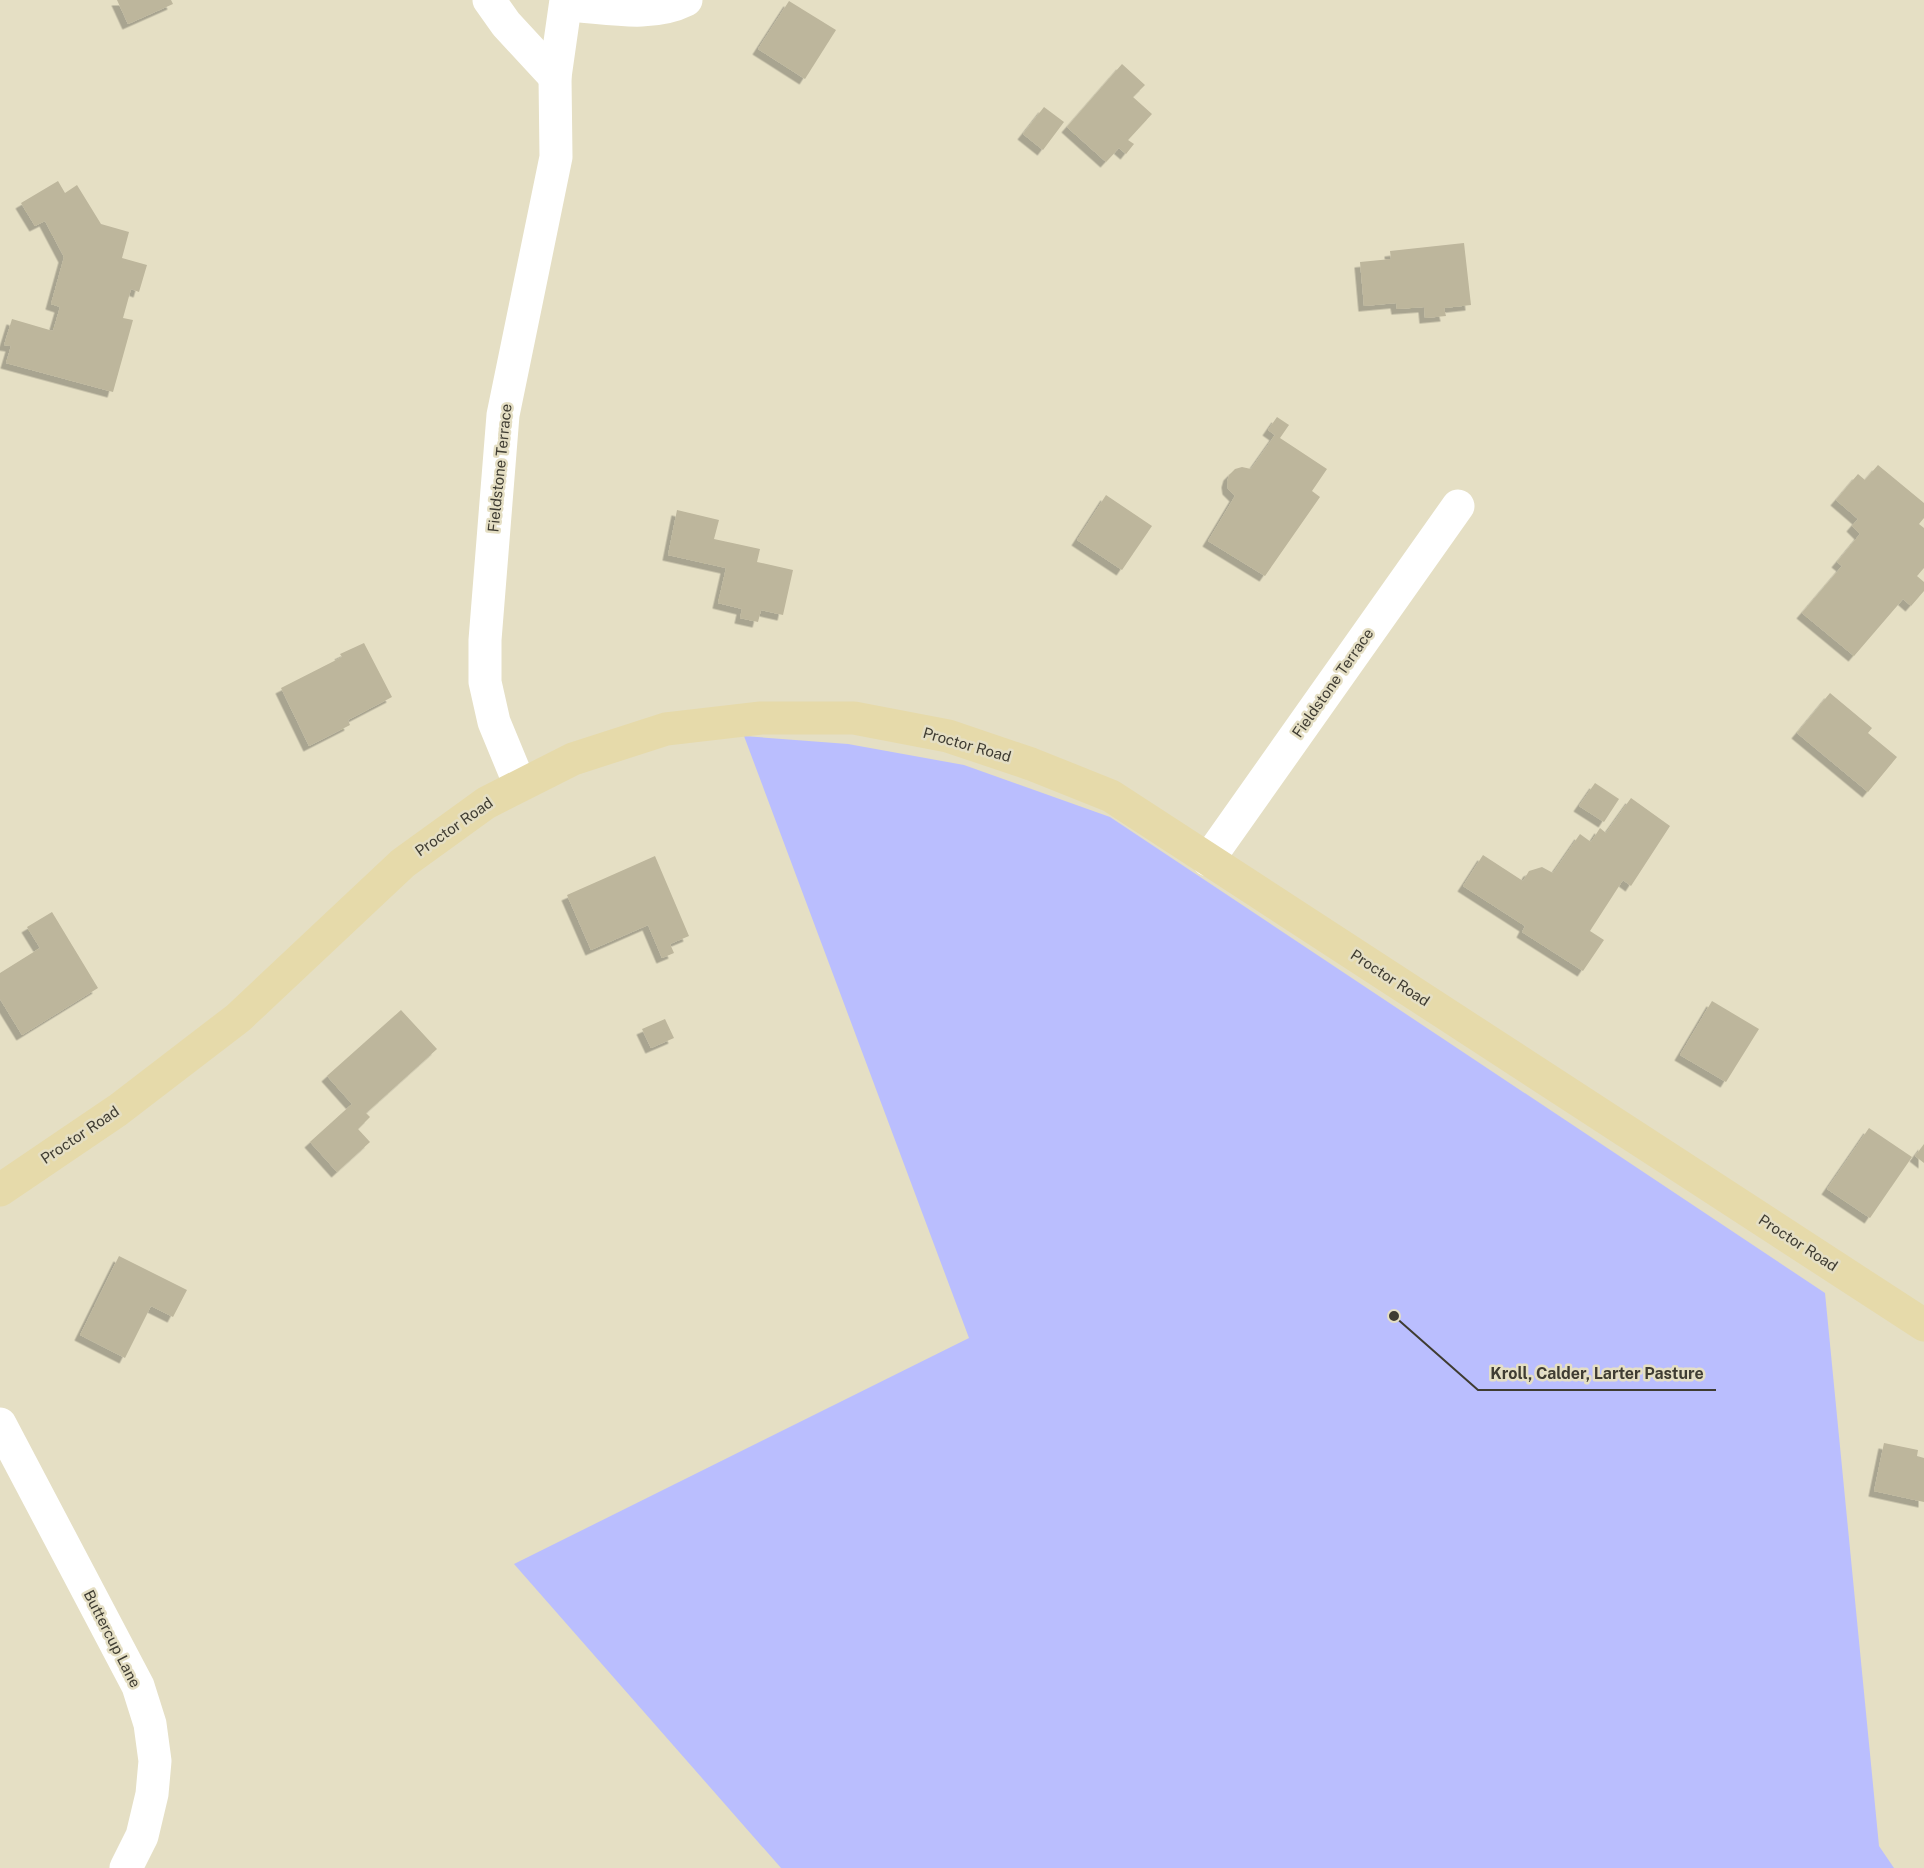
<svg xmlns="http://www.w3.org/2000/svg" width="1924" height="1868" font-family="'Public Sans',sans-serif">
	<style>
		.green { fill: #babefe }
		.building { fill: #bdb69c; filter: url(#shadow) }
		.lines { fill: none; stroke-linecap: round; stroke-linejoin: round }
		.minor { stroke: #fff; stroke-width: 33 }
		.major { stroke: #e6daaa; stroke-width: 33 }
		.labels { text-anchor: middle; stroke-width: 5; stroke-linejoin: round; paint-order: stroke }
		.street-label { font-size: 15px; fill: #3f3c32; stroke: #e5dfc4 }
		.leader { fill: none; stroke: #3f3c32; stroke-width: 2 }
		.callout-dot { fill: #3f3c32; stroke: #e5dfc4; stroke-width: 2 }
		.callout-label { font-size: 16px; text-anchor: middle; font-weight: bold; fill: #3f3c32; stroke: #e5dfc4; stroke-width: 5; stroke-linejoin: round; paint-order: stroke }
	</style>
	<defs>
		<filter id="shadow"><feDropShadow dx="-5.5" dy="5.5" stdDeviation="0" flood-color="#0004"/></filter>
	</defs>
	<rect width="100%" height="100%" fill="#e5dfc4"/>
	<path class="green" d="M744,736l104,8 116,21 146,52 715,476 54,553 15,22h-1113l-267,-304 455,-226z"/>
	<g class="building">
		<path d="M117,0h54l2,4 -45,20z"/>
		<path d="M789,1l47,29 -31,49 -47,-30z"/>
		<path d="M1122,64l23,21 -12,12 19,17 -24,26 6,4 -8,10 -7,-6 -13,14 -39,-35z"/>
		<path d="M1044,107l20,15 -21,28 -20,-16z"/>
		<path d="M58,181l7,12 12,-8 24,39 28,8 -7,26 25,7 -8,27 -8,-3 -8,29 10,2 -20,72 -107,-29 5,-17 -7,-1 8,-26 41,12 7,-24 -9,-3 13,-47 -19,-36 -10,5 -14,-23z"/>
		<path d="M1464,243l7,62 -27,3 2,8 -21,2 -1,-11 -27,2 -1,-6 -32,3 -4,-44 31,-3 -1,-8z"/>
		<path d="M1277,417l12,8 -9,13 47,31 -15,22 8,6 -55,79 -57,-35 27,-45 -7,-7 -1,-7 2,-7 6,-6 7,-2 9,2 24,-34 -7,-5z"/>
		<path d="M1878,465l46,38v15l-5,6 5,4v40l-7,8 7,6v9l-13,15 -8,-7 -49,57 -52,-43 40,-47 -5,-4 23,-28 -8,-8 6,-7 -22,-19 22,-26 7,6z"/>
		<path d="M1106,495l46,31 -30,44 -45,-30z"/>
		<path d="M677,510l42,10 -5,19 46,10 -3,13 36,8 -10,45 -22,-5 -3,12 -18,-4 2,-9 -24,-6 8,-35 -58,-13z"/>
		<path d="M364,643l28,54 -44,23 2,5 -41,21 -28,-58 61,-31 -2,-3z"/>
		<path d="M1830,693l42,35 -4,5 29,24 -29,35 -71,-59z"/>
		<path d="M1595,783l24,16 -15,23 -25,-16z"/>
		<path d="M1631,798l39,28 -39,60 -8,-6 -33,51 14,9 -21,31 -61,-39 3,-6 -62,-40 20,-31 40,26 6,-10 13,-4 11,6 27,-39 11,8 9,-14 6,5z"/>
		<path d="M655,856l34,80 -19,8 4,9 -12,5 -14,-33 -57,25 -24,-55z"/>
		<path d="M52,912l46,76 -76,47 -22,-36v-26l40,-25 -13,-21z"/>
		<path d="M1712,1001l47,28 -33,53 -46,-27z"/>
		<path d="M401,1010l36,39 -71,64 4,4 -12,12 12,13 -33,30 -27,-30 42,-38 -25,-28z"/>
		<path d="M665,1019l9,19 -23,10 -9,-19z"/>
		<path d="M1869,1128l43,29 -42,61 -43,-29z"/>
		<path d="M1924,1144v19l-9,-7z"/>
		<path d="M119,1256l68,34 -14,27 -22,-11 -26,52 -45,-23z"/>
		<path d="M1884,1443l34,7 -1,6 7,2v44l-50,-11z"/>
	</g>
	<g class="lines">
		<g class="minor">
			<path d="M489,0l17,24 49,53"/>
			<path d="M566,5c40,2 84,13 120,-5"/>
			<path d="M520,785l-26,-63 -9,-40v-42l18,-225 53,-258 -1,-80 11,-77"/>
			<path d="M1208,860l250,-354"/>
			<path d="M0,1424l138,262 12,38 5,37 -3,33 -10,42 -16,32"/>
		</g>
		<path class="major" d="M0,1190l118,-80 120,-92 165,-155 83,-60 87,-44 93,-30 95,-11h93l94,18 83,28 80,32 813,529"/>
	</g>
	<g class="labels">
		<g class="street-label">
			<text transform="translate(500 468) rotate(-84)" y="5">Fieldstone Terrace</text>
			<text transform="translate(1333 683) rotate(-55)" y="5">Fieldstone Terrace</text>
			<text transform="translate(967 745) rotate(16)" y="5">Proctor Road</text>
			<text transform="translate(454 827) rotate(-35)" y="5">Proctor Road</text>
			<text transform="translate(1390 978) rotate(33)" y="5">Proctor Road</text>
			<text transform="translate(80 1135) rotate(-34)" y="5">Proctor Road</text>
			<text transform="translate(1798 1243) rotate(33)" y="5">Proctor Road</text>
			<text transform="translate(112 1639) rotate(63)" y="5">Buttercup Lane</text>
		</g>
	</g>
	<path class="leader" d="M1394 1316L1478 1390H1716"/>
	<circle class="callout-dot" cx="1394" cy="1316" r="6"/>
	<g class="callout-label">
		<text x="1597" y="1379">Kroll, Calder, Larter Pasture</text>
	</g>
</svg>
